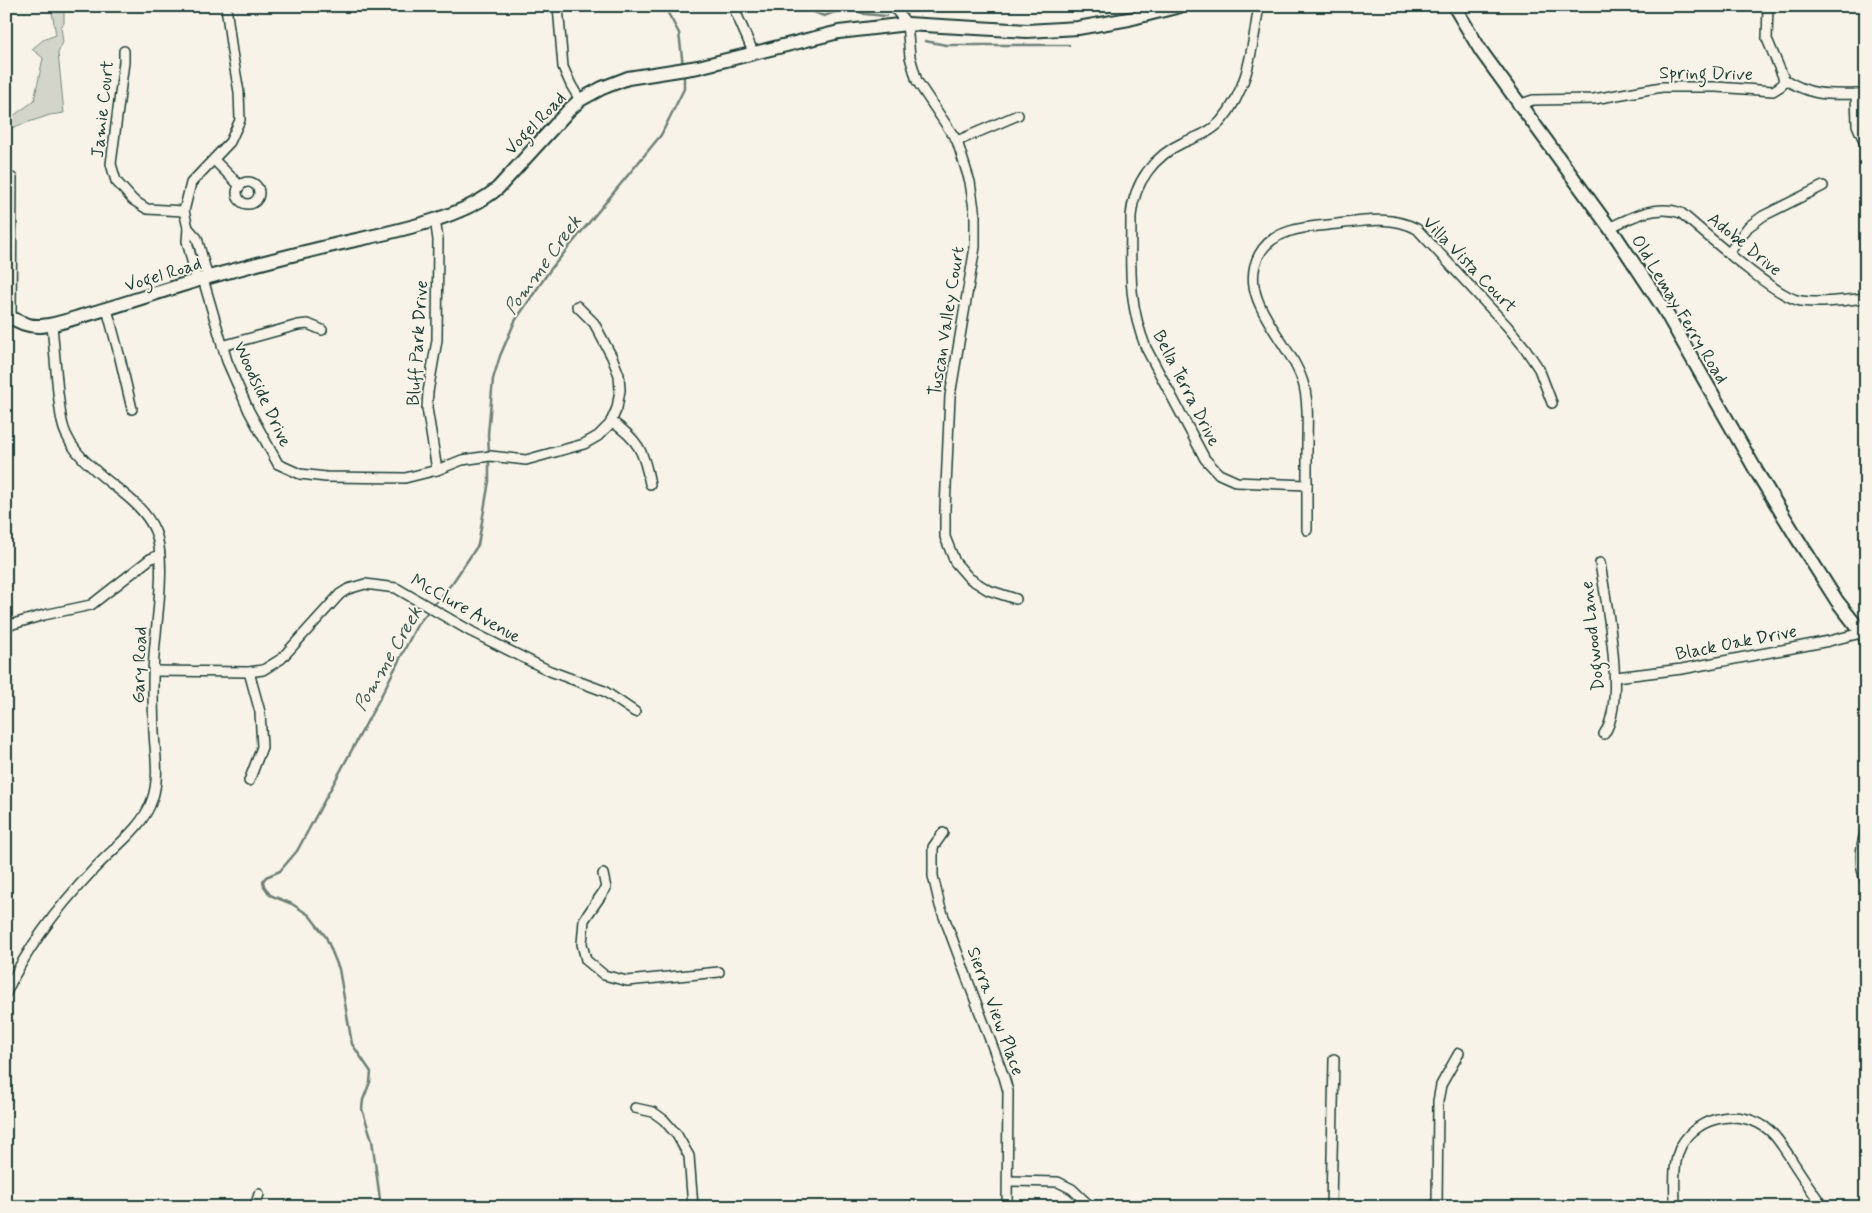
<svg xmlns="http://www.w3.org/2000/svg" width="1872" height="1213" font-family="Mynerve,sans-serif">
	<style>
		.green { fill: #d3d5ca; stroke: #79897f }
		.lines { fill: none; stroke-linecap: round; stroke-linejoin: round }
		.stream { stroke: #6f8077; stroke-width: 2.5 }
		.street-casing { stroke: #1f3d34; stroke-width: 12 }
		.secondary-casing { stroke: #1f3d34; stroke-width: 16 }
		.street { stroke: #f7f3e8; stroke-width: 9 }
		.secondary { stroke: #f7f3e8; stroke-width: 12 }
		.labels { text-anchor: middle; stroke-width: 4; stroke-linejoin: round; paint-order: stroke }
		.street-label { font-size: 18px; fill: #1f3d34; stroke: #f7f3e8 }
		.water-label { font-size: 19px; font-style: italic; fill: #405950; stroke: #f7f3e8 }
	</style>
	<rect width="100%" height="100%" fill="#f7f3e8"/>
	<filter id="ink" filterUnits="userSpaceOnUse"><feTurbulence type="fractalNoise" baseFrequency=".02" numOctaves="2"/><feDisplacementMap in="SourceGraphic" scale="10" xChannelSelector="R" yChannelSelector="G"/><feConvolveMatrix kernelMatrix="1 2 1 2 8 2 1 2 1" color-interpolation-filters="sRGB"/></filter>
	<g filter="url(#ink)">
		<path class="green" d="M51,6h13v17l-3,4 2,15 -5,11 6,60 -14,2 -42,14 -2,14v-22l28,-20 9,-43 -11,-9 11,-9 13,-5z"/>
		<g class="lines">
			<g class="stream">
				<path d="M664,6l15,27 4,33"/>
				<path d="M798,6l26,10 25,-9 16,7 21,2"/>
				<path d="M925,41l21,4h123"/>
				<path d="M489,453l-1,-19 5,-55 7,-23 15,-35 35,-51 111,-135 23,-46v-15"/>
				<path d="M381,1207l-9,-67 -10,-31 1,-9 7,-18 1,-10 -19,-28 -13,-75 -13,-32 -17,-22 -17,-11 -22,-9 -6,-9 -1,-5 3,-4 14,-6 17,-20 83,-153 37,-73 36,-43 25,-37 11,-64v-22"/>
			</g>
			<defs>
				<g id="street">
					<path d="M558,6l5,61 8,18 9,15"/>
					<path d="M733,6l21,48"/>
					<path d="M893,6l14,18 3,33 7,24 40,60 13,41 5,34v31l-25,149 -5,113v28l10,25 14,16 19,12 28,9"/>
					<path d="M1259,6c-7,41 -10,83 -38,115 -10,11 -24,16 -37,21 -30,14 -50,40 -53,74 0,49 -4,85 15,132l59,111 14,15 18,8 70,3"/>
					<path d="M124,51v11l-13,102 5,17 17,19 14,9 37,2"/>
					<path d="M1784,79c31,19 46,15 82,15"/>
					<path d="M1856,94l1,31 9,21"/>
					<path d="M1518,105l15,-5 61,-1 68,-12h54l57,4 8,-5 3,-7 -17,-40 1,-33"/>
					<path d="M957,141l61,-26"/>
					<path d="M214,160l26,26"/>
					<path d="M6,178h6l-1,140"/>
					<circle cx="248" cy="193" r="11"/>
					<path d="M435,219l3,21 -1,100 -9,52 -1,16 10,62"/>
					<path d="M188,228l9,10 11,40"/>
					<path d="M1609,228c22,-11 48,-24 72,-15 23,19 95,85 120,88 21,3 44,-1 65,-3"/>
					<path d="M1729,253l19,-26 15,-11 60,-30"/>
					<path d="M203,279l24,82 22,50 29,53 22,10 26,3 79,1 32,-8 25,-10 28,-4 36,4 58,-16 14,-8 12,-12 7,-16 3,-18 -1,-15 -7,-18 -18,-34 -17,-17"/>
					<path d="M197,281l-10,-40 1,-13 -4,-17 7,-28 39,-41 10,-22 -1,-28 -7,-40 -6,-46"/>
					<path d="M107,309l12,45 13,55"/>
					<path d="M222,346l76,-21 10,-1 14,6"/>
					<path d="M611,421c28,19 33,31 39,63"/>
					<path d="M1307,530c0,-28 0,-56 0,-84 0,-20 2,-41 -3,-60 -10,-42 -69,-85 -45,-131 13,-25 44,-28 69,-30 30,-3 62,-11 89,4l90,97 18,22 14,21 13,34"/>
					<path d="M1600,563c6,39 27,139 4,171"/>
					<path d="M13,624l31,-9 47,-10 59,-46 9,-4"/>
					<path d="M153,671l96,1 14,-2 18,-11 59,-65 8,-5 17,-5 31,4 76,44 78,39 54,20 31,21"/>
					<path d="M1616,677l66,-8 147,-28 32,-8"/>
					<path d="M249,781l13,-34 -2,-35 -11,-40"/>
					<path d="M1866,831c-6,16 -7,35 0,51"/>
					<path d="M943,833l-10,14v29l7,30 64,171 4,14 -1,116"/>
					<path d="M603,874l3,14 -22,32 -2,24 4,16 18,15 23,6 92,-9"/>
					<path d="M6,993c21,-46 54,-88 88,-124 19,-21 49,-41 58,-69 8,-23 3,-46 2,-68 -1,-26 -2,-51 0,-76 2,-33 13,-96 1,-125 -12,-28 -40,-42 -61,-62 -12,-10 -22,-21 -28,-35 -6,-12 -6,-28 -8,-41 -2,-23 -4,-46 -6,-68"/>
					<path d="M635,1108l18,4 11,8 13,15 12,21 4,51"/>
					<path d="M1008,1181l50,1 14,7 19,18"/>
					<path d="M6,1206l1,1"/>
					<path d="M255,1207l4,-13"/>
					<path d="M1331,1207l3,-148"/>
					<path d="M1437,1207l1,-106 3,-16 18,-32"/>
					<path d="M1675,1207c0,-19 -3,-43 6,-61 17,-32 63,-38 89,-15 8,7 15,19 21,28 10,16 21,32 32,48"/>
				</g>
				<g id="secondary">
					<path d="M1454,6l27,45 136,187 47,71 94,165 39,64 40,63 29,37"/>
					<path d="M6,314c11,8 22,13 35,12 14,-1 28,-6 41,-10 39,-11 77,-24 116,-36 46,-13 93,-25 140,-36 48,-11 123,-24 160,-56l71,-78 11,-10 22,-12 26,-10 70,-11 141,-35 68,-8 120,7 51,-3 51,-9 51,-13"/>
				</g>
			</defs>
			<use href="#street" class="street-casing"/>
			<use href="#secondary" class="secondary-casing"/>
			<use href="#street" class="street"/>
			<use href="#secondary" class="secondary"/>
		</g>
	</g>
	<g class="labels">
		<g class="street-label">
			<text transform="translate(1706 73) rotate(1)" y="6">Spring Drive</text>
			<text transform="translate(102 109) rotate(-84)" y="6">Jamie Court</text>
			<text transform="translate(535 123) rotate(-46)" y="6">Vogel Road</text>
			<text transform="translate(1745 244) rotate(39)" y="6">Adobe Drive</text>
			<text transform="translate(1470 264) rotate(46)" y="6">Villa Vista Court</text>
			<text transform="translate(163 274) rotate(-17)" y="6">Vogel Road</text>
			<text transform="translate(1680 309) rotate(59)" y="6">Old Lemay Ferry Road</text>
			<text transform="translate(946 321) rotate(-81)" y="6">Tuscan Valley Court</text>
			<text transform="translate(417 343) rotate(-86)" y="6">Bluff Park Drive</text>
			<text transform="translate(1187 388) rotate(63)" y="6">Bella Terra Drive</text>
			<text transform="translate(263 394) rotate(65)" y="6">Woodside Drive</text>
			<text transform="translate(466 608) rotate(29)" y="6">McClure Avenue</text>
			<text transform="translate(1592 636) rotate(-96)" y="6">Dogwood Lane</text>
			<text transform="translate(1736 642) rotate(-11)" y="6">Black Oak Drive</text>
			<text transform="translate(139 665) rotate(-88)" y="6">Gary Road</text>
			<text transform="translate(996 1011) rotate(70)" y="6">Sierra View Place</text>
		</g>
		<g class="water-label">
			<text transform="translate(542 264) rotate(-54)" y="7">Pomme Creek</text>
			<text transform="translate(387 658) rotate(-60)" y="7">Pomme Creek</text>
		</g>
	</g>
	<rect width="1872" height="1213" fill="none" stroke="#f7f3e8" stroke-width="25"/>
	<rect x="12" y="12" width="1847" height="1188" fill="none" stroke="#1f3d34" stroke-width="2" filter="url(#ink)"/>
</svg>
